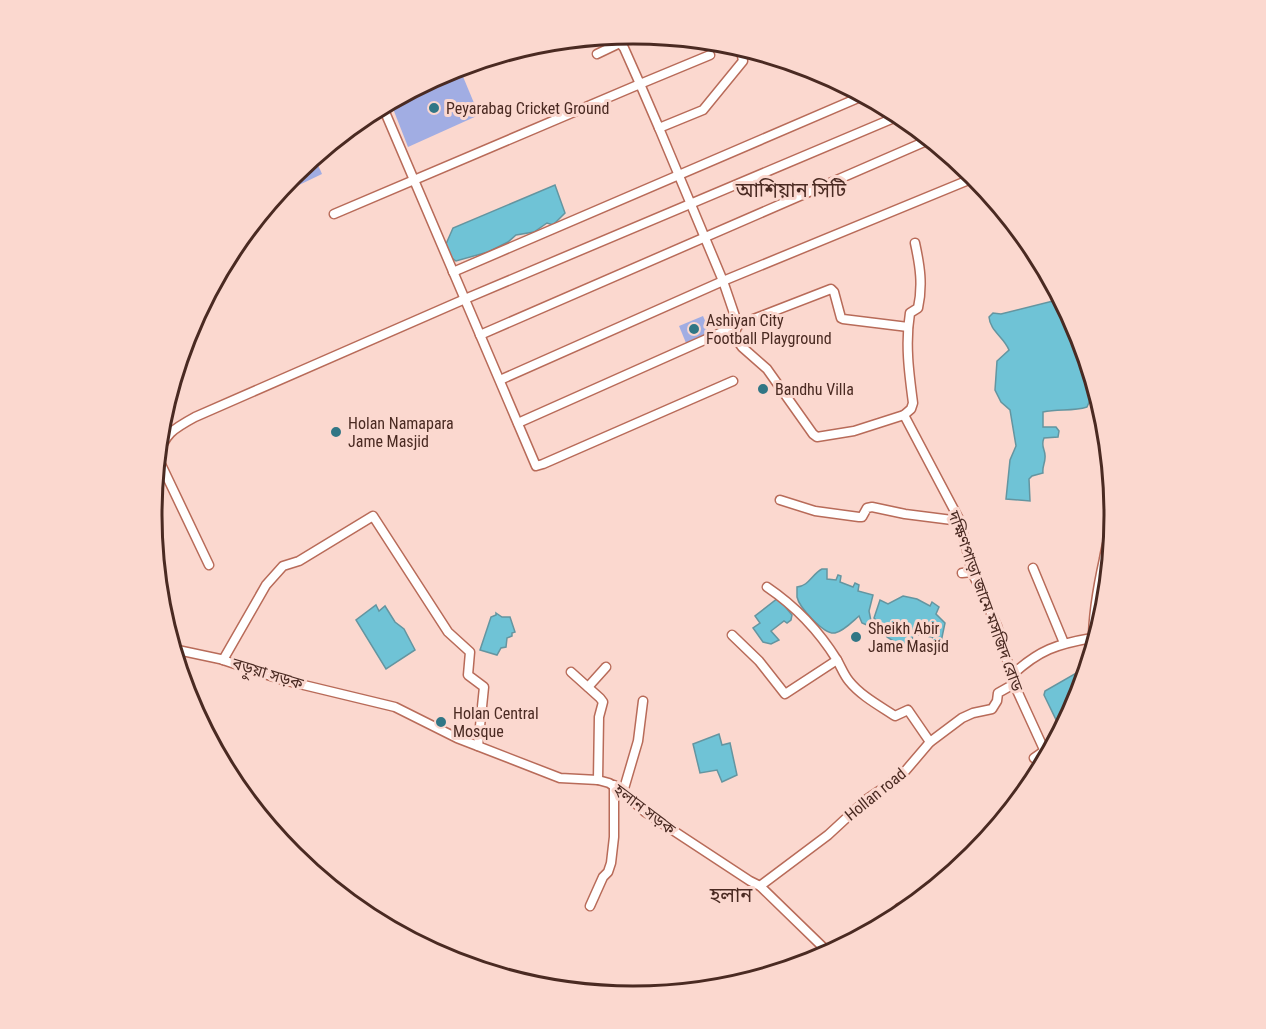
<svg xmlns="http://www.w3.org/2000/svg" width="1266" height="1029" font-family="'Roboto Condensed','Noto Sans Bengali',sans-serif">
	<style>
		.green { fill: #a1ade3 }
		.water { fill: #6fc3d6; stroke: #6495a0; stroke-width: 1.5 }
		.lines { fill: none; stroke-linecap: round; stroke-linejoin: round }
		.minor-casing { stroke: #b86b59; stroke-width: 11 }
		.minor { stroke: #fff; stroke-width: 8 }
		.poi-dot { fill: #317685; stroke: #fbd8cf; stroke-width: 2 }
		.labels { text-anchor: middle; stroke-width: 6; stroke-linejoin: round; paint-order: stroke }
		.poi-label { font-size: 16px; fill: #4a2a22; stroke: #fbd8cf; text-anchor: start }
		.street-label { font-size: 16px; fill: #4a2a22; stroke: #fbd8cf }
		.quarter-label { font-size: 20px; fill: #4a2a22; stroke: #fbd8cf }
		.rim { fill: none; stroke: #4a2a22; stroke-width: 3 }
	</style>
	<rect width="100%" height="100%" fill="#fbd8cf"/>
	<g class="green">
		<path d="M459,67l20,48 -71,32 -18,-46 59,-31z"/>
		<path d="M314,156l8,18 -48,23 19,-23z"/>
		<path d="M703,316l7,16 -24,11 -7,-17z"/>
	</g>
	<g class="water">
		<path d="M555,185l10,28 -12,12 -6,-2 -13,9 -18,3 -8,7 -20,10 -32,9 -7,-5 -3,-12 7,-16z"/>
		<path d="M1057,300h5l8,15 1,14 8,9 15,46 -1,9 -6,14c-15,5 -29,1 -44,5v15h13l3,4 -1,6 -14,1c-4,9 2,11 1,20 0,5 -3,9 -2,15l-11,3 -3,3 1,22 -24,-2 4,-39 6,-14 -6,-36 -9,-8 -6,-12 2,-29 12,-11c-5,-13 -19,-19 -20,-33l4,-4 8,1z"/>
		<path d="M822,569h5v10l9,1 2,-5 3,1 -1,6 13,5 2,-4 4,2 -1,6 15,4 -4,16 2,10 -4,4 -5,-2 -3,-7c-6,5 -15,15 -24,17 -11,2 -36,-26 -38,-36 0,-2 0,-8 0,-10 12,-1 15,-13 25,-18z"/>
		<path d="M903,596l14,3 13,7 2,-4 7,5 -3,7 9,9 -4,19v3l6,1 -3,5 -6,-3 -6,-11 -18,-3 -2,4 11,5 1,5 -5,1 -18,-3 -14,-9 -5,-11 -8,-8 6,-18 8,4z"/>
		<path d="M778,598l14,17 -1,5 -4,3 -3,-2 -13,10 8,9 -8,4 -8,-2 -10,-14 7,-5 -5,-7z"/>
		<path d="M376,605l3,6 6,-5 10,16 9,7 11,21 -29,19 -30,-49z"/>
		<path d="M496,613l6,4h8l5,15 -3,1v3l-5,2 -1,9 -5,1 -4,7 -17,-5 11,-33 5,-2z"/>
		<path d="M1078,672l7,3 -7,24 -23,42 -2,-7 6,-8 -15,-31 1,-4z"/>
		<path d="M719,734l3,11 8,-2 7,32 -15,7 -5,-12 -17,3 -7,-29z"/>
	</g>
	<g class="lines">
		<defs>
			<g id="minor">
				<path d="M597,54l23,-11 4,5 16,36 70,-29"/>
				<path d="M382,105l154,361 7,-2 190,-83"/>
				<path d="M659,128l64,153 15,44 -3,7 2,8 5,7 25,22 46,65 4,3 37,-6 50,-16"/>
				<path d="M334,214l306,-130 19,44 44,-18 40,-49 -3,-15"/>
				<path d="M915,243c5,23 8,42 3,65l-8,5c-5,30 -1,60 3,90l-2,6 -7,6 56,106 12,51 25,54 17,58 33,72"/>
				<path d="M453,272l412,-177"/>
				<path d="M480,335l451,-196"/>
				<path d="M500,380l223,-99 253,-104"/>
				<path d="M518,423l220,-98 93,-36 3,3 7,26 2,1 65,8"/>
				<path d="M158,458c6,-24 15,-29 37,-41l270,-118 436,-184"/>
				<path d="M155,475l3,-17 51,107"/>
				<path d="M780,500l35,11 44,6h3l5,-9 5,-1 33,7 55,7"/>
				<path d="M1033,568l31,75"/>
				<path d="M962,573l10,-1"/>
				<path d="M767,587c28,19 52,44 70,73"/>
				<path d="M732,635l27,26 26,33 52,-34c4,7 7,15 12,21 12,15 31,25 46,35l13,-6 22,32"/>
				<path d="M173,649l47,10 63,21 112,27 62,31 103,40 38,2 11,3 14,9 22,20 105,69 10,5 69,67"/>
				<path d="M1093,649c-1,-27 5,-63 11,-90 3,-19 10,-35 9,-56"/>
				<path d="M223,660l43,-75 17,-19 16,-5 74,-45 75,116 22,20 -2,23 16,12 -6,59"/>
				<path d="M571,672l29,26 3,4 -4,15 -1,63"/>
				<path d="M1012,675c27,-25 45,-31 80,-37"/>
				<path d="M588,687l18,-20"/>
				<path d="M1034,758l10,-7"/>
				<path d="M623,792l15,-51 5,-40"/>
				<path d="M760,886l68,-51 39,-36 34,-23 29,-34 32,-24 11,-5 19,-4 5,-8 1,-8 16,-9"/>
				<path d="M590,906l13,-29 5,-5 3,-9 3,-26v-52"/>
				<path d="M899,908l4,5"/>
			</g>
		</defs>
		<use href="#minor" class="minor-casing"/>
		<use href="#minor" class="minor"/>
	</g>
	<g class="poi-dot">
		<circle cx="434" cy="108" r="6"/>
		<circle cx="694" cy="329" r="6"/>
		<circle cx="763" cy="389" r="6"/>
		<circle cx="336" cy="432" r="6"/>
		<circle cx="856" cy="637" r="6"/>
		<circle cx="441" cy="722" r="6"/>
	</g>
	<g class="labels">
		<g class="poi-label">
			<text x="446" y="114">Peyarabag Cricket Ground</text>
			<text x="706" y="326">Ashiyan City<tspan x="706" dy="18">Football Playground</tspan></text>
			<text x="775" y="395">Bandhu Villa</text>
			<text x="348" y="429">Holan Namapara<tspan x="348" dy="18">Jame Masjid</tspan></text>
			<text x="868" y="634">Sheikh Abir<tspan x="868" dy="18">Jame Masjid</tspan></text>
			<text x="453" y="719">Holan Central<tspan x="453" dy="18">Mosque</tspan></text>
		</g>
		<g class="street-label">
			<text transform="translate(986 601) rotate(70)" y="6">দক্ষিণপাড়া জামে মসজিদ রোড</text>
			<text transform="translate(268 673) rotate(17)" y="6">বড়ুয়া সড়ক</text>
			<text transform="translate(875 794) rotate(-39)" y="6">Hollan road</text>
			<text transform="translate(645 809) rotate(37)" y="6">হলান সড়ক</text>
		</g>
		<g class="quarter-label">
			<text x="791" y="197">আশিয়ান সিটি</text>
			<text x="731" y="902">হলান</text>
		</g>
	</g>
	<path d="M0 0H1266V1029H0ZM162 515a471 471 0 1 1 942 0a471 471 0 1 1-942 0Z" fill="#fbd8cf" fill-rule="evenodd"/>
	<path class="rim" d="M162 515a471 471 0 1 1 942 0a471 471 0 1 1-942 0Z"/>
</svg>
